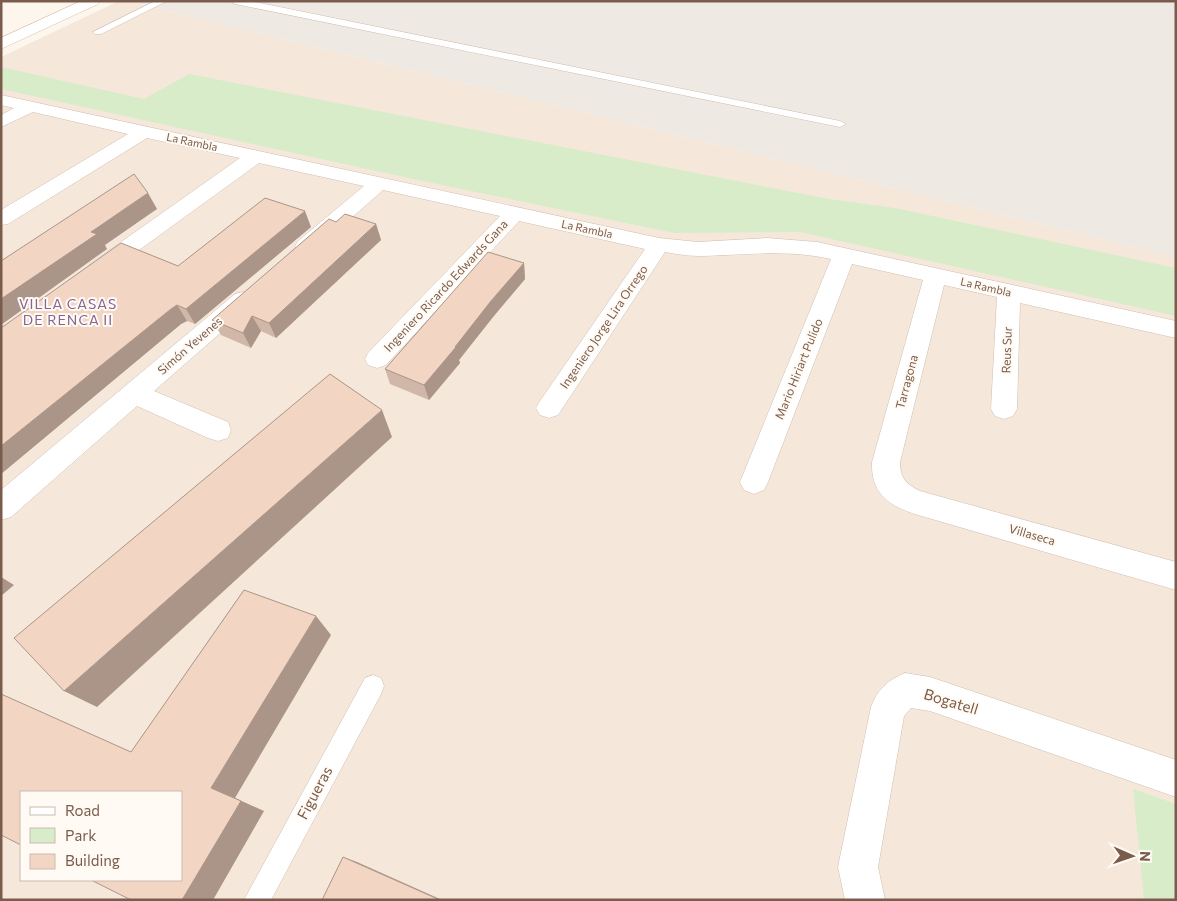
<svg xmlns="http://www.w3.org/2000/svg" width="1177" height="901" font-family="Commissioner,sans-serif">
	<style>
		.residential { fill: #f5e8da; fill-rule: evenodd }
		.industrial { fill: #efe9e4 }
		.green { fill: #d8ecc9 }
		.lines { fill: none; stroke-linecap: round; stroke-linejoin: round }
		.service-casing { stroke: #d1beb0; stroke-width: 1 }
		.minor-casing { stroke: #d1beb0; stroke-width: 1 }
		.secondary-casing { stroke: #d6c0b0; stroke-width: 1 }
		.service { fill: #fff; fill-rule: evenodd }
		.minor { fill: #fff; fill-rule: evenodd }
		.secondary { fill: #fff; fill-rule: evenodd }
		.wall { fill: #d1b7a8 }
		.shaded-wall { fill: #aa9588 }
		.building { fill: #f3d5c3; stroke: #aa9588 }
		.labels { text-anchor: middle; stroke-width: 4; stroke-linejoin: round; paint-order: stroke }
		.far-street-label { font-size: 11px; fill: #7a5c4d; stroke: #fffaf3 }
		.street-label { font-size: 12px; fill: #7a5c4d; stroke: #fffaf3 }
		.neighbourhood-label { font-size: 14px; letter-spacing: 1px; fill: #846695; stroke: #fffaf3 }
		.near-street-label { font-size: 15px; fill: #7a5c4d; stroke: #fffaf3 }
	</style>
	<rect width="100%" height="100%" fill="#fdf6ec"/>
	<path class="residential" d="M119,1h8l1049,256v643h-1175v-843zM21,792h160v88h-160z"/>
	<path class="industrial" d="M127,1h1049v256z"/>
	<g class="green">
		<path d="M1,67l143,32 45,-25 640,125 66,9 281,60v48l-376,-84 -126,1 -261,-54 -412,-90z"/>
		<path d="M1133,789l43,15v96h-32z"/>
	</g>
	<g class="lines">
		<defs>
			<g id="service">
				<path d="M155,1h12l-66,33h-6l-2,-2z"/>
				<path d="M231,1h19l590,120 6,3 -6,3 -605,-123z"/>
				<path d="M373,675l8,3 3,8 -3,8 -110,206h-27l121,-222z"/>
			</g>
			<g id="minor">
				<path d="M1,95l658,143 39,4 69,-4 50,4 359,79v17l-156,-35 -3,106 -4,7 -9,3 -9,-3 -4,-7 6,-112 -53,-12 -44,177c0,16 6,22 20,29l256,71v28l-258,-75c-28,-9 -47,-20 -46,-53l51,-182 -71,-16 -84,218 -4,8 -10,4 -10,-4 -4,-8 91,-223c-45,-10 -86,-4 -131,-3 -12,0 -24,-2 -35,-4l-107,163 -9,3 -9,-3 -4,-7 4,-7 105,-152 -126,-28 -133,144 -9,3 -9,-3 -3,-6 3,-6 132,-137 -117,-26 -69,61 -8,2 -8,-2 -3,-5 3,-5 66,-55 -105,-23 -153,111 -8,2 -8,-2 -3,-5 3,-5 150,-106 -93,-20 -139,86 -7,1v-15l127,-76 -95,-22 -32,15v-12l13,-7 -13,-3z"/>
				<path d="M243,292l8,2 4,6 -4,6 -97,85 74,31 3,8 -3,8 -10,3 -10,-3 -71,-32 -126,111 -10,3v-30l234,-196z"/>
				<path d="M905,673l25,4 246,83v37l-246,-86 -19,-3 -7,8 -26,151 7,33h-40l-7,-33 33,-160c6,-17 17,-27 34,-34z"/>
			</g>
			<path id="secondary" d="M81,1h19l-2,3 -97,45v-11z"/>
		</defs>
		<use href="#service" class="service-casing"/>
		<use href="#minor" class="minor-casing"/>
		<use href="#secondary" class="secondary-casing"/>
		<use href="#service" class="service"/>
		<use href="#minor" class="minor"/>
		<use href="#secondary" class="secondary"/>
	</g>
	<g class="wall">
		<path d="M336,222l40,2 5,16 -105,98 -15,-7 -10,17 -30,-13 -9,-15z"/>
		<path d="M311,227l-116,97 -8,-3 -6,3 -180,150 177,-208z"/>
		<path d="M524,263l1,16 -32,38 -34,43 1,3 -31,37 -39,-16 -5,-15z"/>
	</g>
	<g class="shaded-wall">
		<path d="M148,193l9,16 -52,36 2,4 -106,76v-26l90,-67z"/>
		<path d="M305,211l6,16 -116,97 -9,-15z"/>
		<path d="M376,224l5,16 -105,98 -7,-15z"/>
		<path d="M524,263l1,16 -32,38 -34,43 1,3 -31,37 -5,-15 67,-84z"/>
		<path d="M177,305l10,16 -6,3 -180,150v-28l170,-137z"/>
		<path d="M252,316l9,15 -10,17 -8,-15z"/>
		<path d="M382,410l10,27 -295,270 -33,-16z"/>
		<path d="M1,577l13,8 -13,11z"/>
		<path d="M316,616l15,19 -96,163 29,13 -51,89h-31l29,-112z"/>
		<path d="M343,857l14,5 85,38h-2z"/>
	</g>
	<g class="building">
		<path d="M134,174l14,19 -57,39 6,2 -96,65v-38z"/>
		<path d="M265,198l40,13 -119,98 -9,-4 -6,4 -170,137v-118l120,-85 57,23z"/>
		<path d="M345,214l31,10 -107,99 -17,-7 -9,17 -31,-13 117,-101 7,3z"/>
		<path d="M488,252l36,11 -33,38 -36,46h1l-32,38 -39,-16z"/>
		<path d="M330,374l52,36 -318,281 -50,-53z"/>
		<path d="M244,590l72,26 -105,172 30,13 -59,99h-51l-40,-20h90v-88h-160v53l-20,-10v-141l130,58z"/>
		<path d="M343,857l97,43h-118z"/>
	</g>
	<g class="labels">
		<g class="far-street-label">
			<text transform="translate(192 142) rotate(12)" y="4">La Rambla</text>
			<text transform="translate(587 229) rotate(12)" y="4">La Rambla</text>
			<text transform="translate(986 287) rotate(13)" y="4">La Rambla</text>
		</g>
		<g class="street-label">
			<text transform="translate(446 286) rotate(-47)" y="4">Ingeniero Ricardo Edwards Gana</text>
			<text transform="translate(604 327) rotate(-56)" y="4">Ingeniero Jorge Lira Orrego</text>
			<text transform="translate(190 346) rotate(-41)" y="4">Simón Yevenes</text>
			<text transform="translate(1007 350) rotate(-88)" y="4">Reus Sur</text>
			<text transform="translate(799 369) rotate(-68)" y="4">Mario Hiriart Pulido</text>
			<text transform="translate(907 382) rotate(-75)" y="4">Tarragona</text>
			<text transform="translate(1032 535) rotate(16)" y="4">Villaseca</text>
		</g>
		<g class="neighbourhood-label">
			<text x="68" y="309">VILLA CASAS<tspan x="68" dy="16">DE RENCA II</tspan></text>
		</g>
		<g class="near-street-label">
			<text transform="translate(951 702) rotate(17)" y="5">Bogatell</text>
			<text transform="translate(315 793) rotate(-62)" y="5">Figueras</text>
		</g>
	</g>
	<rect width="1177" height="901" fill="none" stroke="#7a5c4d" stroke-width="5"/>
	<rect x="20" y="791" width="162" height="90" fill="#fffaf3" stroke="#cabbb1"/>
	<rect x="30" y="807" width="25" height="8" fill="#ffffff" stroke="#cabbb1"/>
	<text x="65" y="816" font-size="15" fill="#7a5c4d">Road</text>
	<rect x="30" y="828" width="25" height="15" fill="#d8ecc9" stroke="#cabbb1"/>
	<text x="65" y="841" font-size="15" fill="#7a5c4d">Park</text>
	<rect x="30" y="854" width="25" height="15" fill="#f3d5c3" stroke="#cabbb1"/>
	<text x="65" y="866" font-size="15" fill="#7a5c4d">Building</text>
	<g transform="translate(1132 856) rotate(92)" stroke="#fffaf3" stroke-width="4" paint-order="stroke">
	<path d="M0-4L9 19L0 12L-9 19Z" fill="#7a5c4d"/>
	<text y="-8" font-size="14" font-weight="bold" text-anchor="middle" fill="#7a5c4d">N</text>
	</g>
</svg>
